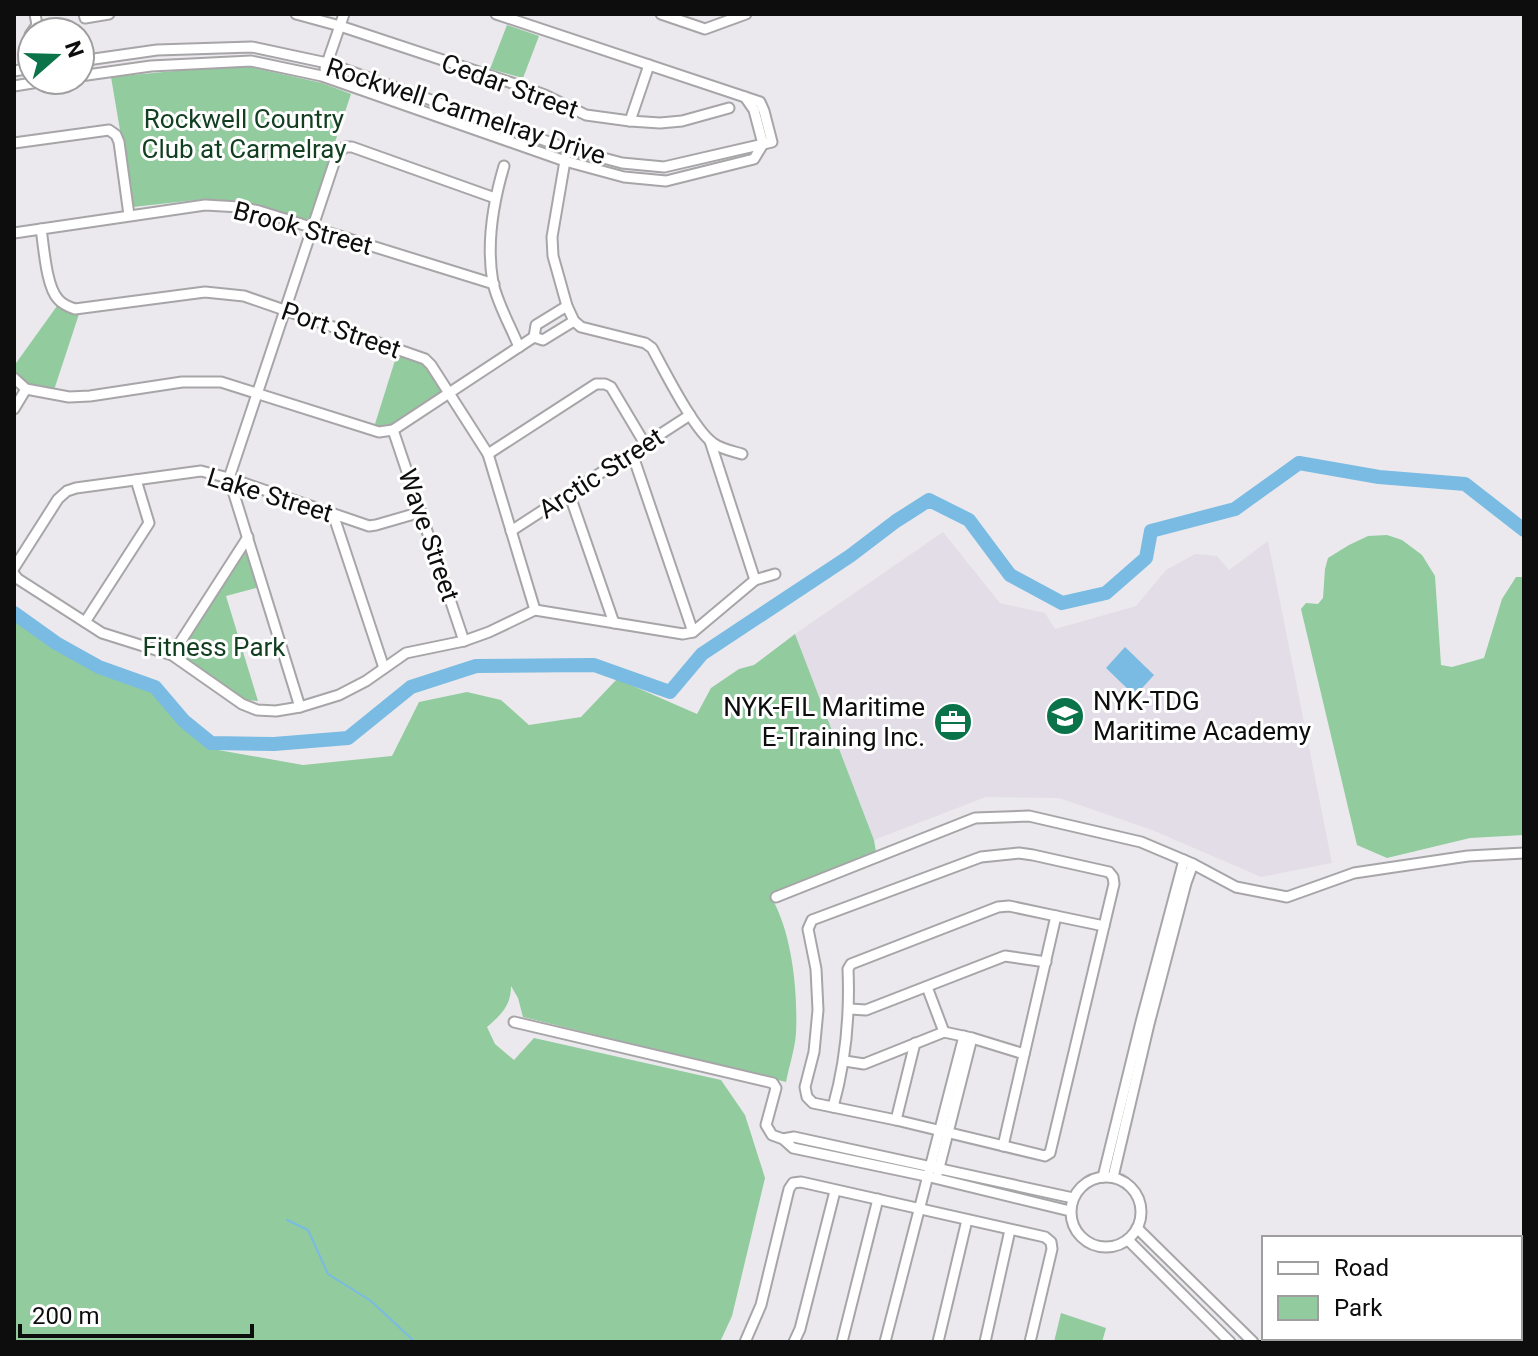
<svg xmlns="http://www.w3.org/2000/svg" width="1538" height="1356" font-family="Roboto,sans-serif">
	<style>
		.built { fill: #e3dde8 }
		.green { fill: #91cb9e }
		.water { fill: #79bbe3 }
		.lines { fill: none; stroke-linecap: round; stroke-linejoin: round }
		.stream { stroke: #79bbe3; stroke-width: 2 }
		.river { stroke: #79bbe3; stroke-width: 14 }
		.street-casing { stroke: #a7a5a8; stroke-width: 13 }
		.street { stroke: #fff; stroke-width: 9 }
		.labels { text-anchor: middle; stroke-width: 6; stroke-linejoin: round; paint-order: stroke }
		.street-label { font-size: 26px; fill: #0d0d0e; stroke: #fff }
		.park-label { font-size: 26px; fill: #133f21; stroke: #fff }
		.poi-label { font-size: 26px; fill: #0d0d0e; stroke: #fff; text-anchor: start }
	</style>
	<rect width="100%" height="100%" fill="#ebe9ed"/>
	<path class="built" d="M943,532l57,71 45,10 10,16 81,-23 30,-36 29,-16 22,2 12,14 39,-29 64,322 -71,14 -109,-47 -93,-32 -73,-1 -112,43 -79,-206z"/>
	<g class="green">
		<path d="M507,25l32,11 -16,42 -33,-9z"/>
		<path d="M250,67l72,16 29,11 -42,126 -65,-19 -39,-2 -72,8 -22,-130 74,-7z"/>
		<path d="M57,306l22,8 -25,76 -25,-4 -15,-13v-7z"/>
		<path d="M397,354l25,8 22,31 -51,31 -12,4 -6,-4z"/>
		<path d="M1387,535l15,5 20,15 13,21 6,89 11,2 32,-9 18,-59 14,-22h8v258l-54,3 -83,20 -30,-13 -56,-236 5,-6 12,1 5,-6 2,-29 3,-11 21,-13 19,-9z"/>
		<path d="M247,542l13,45 -34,9 32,105 -13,-1 -67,-46z"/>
		<path d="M14,613l42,30 43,24 56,20 29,34 34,29 85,15 89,-9 27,-54 48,-10 34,8 28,25 52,-8 36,-38 80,35 14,-26 28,-19 15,-4 41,-31 79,206 2,12 -106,43c22,36 28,96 26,138 -1,16 -7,33 -10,49l-263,-65 -5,-19 -7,-12c0,19 -9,28 -24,41l8,17 19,16 20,-22 187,42 24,35 20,63 -33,138 -12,26h-706z"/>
		<path d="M1061,1313l45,15 -4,14h-48z"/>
	</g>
	<path class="water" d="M1125,647l29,28 -19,21 -29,-28z"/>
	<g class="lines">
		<path class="stream" d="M287,1220l21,10 20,44 43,27 44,41"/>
		<path class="river" d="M14,613l42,30 43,24 56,20 29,34 27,22 63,1 74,-6 63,-51 65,-21 118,-1 76,27 32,-38 148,-98 46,-35 33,-21 40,20 41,55 52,28 44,-10 40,-35 5,-27 84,-22 64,-46 80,14 86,7 59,46"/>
		<defs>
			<g id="street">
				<path d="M35,14l2,11 9,7"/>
				<path d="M84,14l1,4 24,-4"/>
				<path d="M296,14l44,12 178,59 27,10 41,20 44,6 30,2 22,-2 47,-13"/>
				<path d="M661,14l44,15 41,-15"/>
				<path d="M32,48l-2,-13 7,-10"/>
				<path d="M80,61l77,-11 95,-3 75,16 239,85 56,15 42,4 108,-25 -8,-31 -4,-9 -264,-88"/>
				<path d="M325,69l19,-55"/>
				<path d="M14,71l18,-3"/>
				<path d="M80,76l71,-10 100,-5 71,15 243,85 59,16 42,4 88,-22 9,-15"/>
				<path d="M14,86l37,-6"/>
				<path d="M745,97l9,13 9,34"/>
				<path d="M630,121l19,-56"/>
				<path d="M14,143l95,-13 7,5 3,7 10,73"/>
				<path d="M566,155l-14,82 1,19 14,50 7,15 7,6 64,16 7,5c12,22 42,82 61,95 8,6 19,8 29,11"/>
				<path d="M504,166c-11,37 -18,78 -11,117 5,22 18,44 26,64"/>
				<path d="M41,229c3,18 5,57 17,70 4,5 11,8 17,10l130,-17 39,4 181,63 6,6 57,89 47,156"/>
				<path d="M14,233l191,-28 35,2 19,4 235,73"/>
				<path d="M534,337l2,-12 31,-19"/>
				<path d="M14,378l12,11 43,8 21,-1 92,-14h39l158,50 14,-2 141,-93 9,3 31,-19"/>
				<path d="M14,409l12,-20"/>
				<path d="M393,430l71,211"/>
				<path d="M710,441l45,139"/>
				<path d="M632,453l61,179"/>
				<path d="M488,454l108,-70h9l6,3 34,57"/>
				<path d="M569,493l45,130"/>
				<path d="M333,514l51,154"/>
				<path d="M511,531l179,-116"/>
				<path d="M14,568l44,-69 9,-8 9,-3 125,-17 28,7 140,48 7,-1 45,-13"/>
				<path d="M14,574l4,5 84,54 70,22 70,49 15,6 19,1 24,-4 39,-12 27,-14 40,-28 58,-12 25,-9 46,-22 148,24 10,-2 62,-52 20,-6"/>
				<path d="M85,622l64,-99 -13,-43"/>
				<path d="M172,655l76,-118"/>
				<path d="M300,707l-71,-229 108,-324 8,-7h7l143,51"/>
				<path d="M1019,853l14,2 76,17 4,5 1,7 -64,269 -5,3 -149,-36 -83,-17 -6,-6 -2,-10 9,-35 4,-42 -2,-41 -8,-40 4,-9 169,-63z"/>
				<path d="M776,897l199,-79 54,-2 112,26 52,22 43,23 51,10 67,-24 114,-17 56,-3"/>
				<path d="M1056,916l48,10"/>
				<path d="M927,987l17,45"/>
				<path d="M850,1009l16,1 139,-54 41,6"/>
				<path d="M514,1022l259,61 3,5 -10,37 6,10 11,4 10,9 133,28 144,35"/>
				<path d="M845,1061l19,3 80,-32 28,6 52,16"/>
				<path d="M833,1107c13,-46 17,-91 15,-138l3,-5 147,-57 11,-1 47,10 -53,230"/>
				<path d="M896,1120l19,-77"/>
				<path d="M783,1139l11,-2 279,61"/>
				<path d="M938,1172l34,-134"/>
				<circle cx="1106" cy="1212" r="35"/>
				<path d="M1103,1177l38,-155 43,-162"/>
				<path d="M1113,1177l36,-153 37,-141 7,-19"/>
				<path d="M1137,1228l116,114"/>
				<path d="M1128,1240l102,102"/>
				<path d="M745,1342l16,-37 28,-116 4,-6 8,-1 244,55 6,5 1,7 -22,93"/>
				<path d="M794,1342l6,-13 35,-138"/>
				<path d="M842,1342l36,-143"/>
				<path d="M885,1342l79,-306"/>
				<path d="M938,1342l29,-122"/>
				<path d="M985,1342l25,-112"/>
			</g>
		</defs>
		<use href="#street" class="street-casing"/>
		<use href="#street" class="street"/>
	</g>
	<defs>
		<symbol id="school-disc" viewBox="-11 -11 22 22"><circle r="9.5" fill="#0b734a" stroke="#fff"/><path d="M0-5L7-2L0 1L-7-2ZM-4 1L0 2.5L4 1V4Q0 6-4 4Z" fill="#fff"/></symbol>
		<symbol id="office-disc" viewBox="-11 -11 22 22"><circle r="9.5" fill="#0b734a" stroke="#fff"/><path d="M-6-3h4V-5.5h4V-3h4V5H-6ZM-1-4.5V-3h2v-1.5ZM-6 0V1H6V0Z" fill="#fff"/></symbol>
	</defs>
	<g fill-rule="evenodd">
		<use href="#school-disc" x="1043" y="694" width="44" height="44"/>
		<use href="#office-disc" x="931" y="700" width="44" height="44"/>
	</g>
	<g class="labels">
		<g class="street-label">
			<text transform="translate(510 86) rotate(20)" y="9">Cedar Street</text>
			<text transform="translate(466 111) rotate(18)" y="9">Rockwell Carmelray Drive</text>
			<text transform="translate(303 228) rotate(15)" y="9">Brook Street</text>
			<text transform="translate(341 330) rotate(19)" y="9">Port Street</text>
			<text transform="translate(601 473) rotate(-33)" y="9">Arctic Street</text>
			<text transform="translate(270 495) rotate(17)" y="9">Lake Street</text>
			<text transform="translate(429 535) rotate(71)" y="9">Wave Street</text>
		</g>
		<g class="park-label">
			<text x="244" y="128">Rockwell Country<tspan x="244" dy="30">Club at Carmelray</tspan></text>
			<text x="214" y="656">Fitness Park</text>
		</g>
		<g class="poi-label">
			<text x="1093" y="710">NYK-TDG<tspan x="1093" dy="30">Maritime Academy</tspan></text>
			<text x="925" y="716" text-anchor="end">NYK-FIL Maritime<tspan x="925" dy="30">E-Training Inc.</tspan></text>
		</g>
	</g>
	<rect width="1538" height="1356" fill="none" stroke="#0d0d0e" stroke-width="32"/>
	<rect x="1262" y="1236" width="260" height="104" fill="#ffffff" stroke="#9e9e9f" stroke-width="2"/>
	<rect x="1278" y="1262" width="40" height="12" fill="#ffffff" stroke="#9e9e9f" stroke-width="2"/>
	<text x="1334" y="1276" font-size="24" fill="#0d0d0e">Road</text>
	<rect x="1278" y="1296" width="40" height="24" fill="#91cb9e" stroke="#9e9e9f" stroke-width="2"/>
	<text x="1334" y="1316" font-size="24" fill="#0d0d0e">Park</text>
	<g transform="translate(56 56) rotate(70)"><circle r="38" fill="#ffffff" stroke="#9e9e9f" stroke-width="2"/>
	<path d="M0-6L14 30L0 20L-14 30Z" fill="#0b734a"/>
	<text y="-12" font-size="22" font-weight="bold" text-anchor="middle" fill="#0d0d0e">N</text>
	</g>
	<path d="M20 1324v12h232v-12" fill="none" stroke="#0d0d0e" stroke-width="4"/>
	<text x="32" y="1324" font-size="24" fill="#0d0d0e" stroke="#ffffff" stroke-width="6" paint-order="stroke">200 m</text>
</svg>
